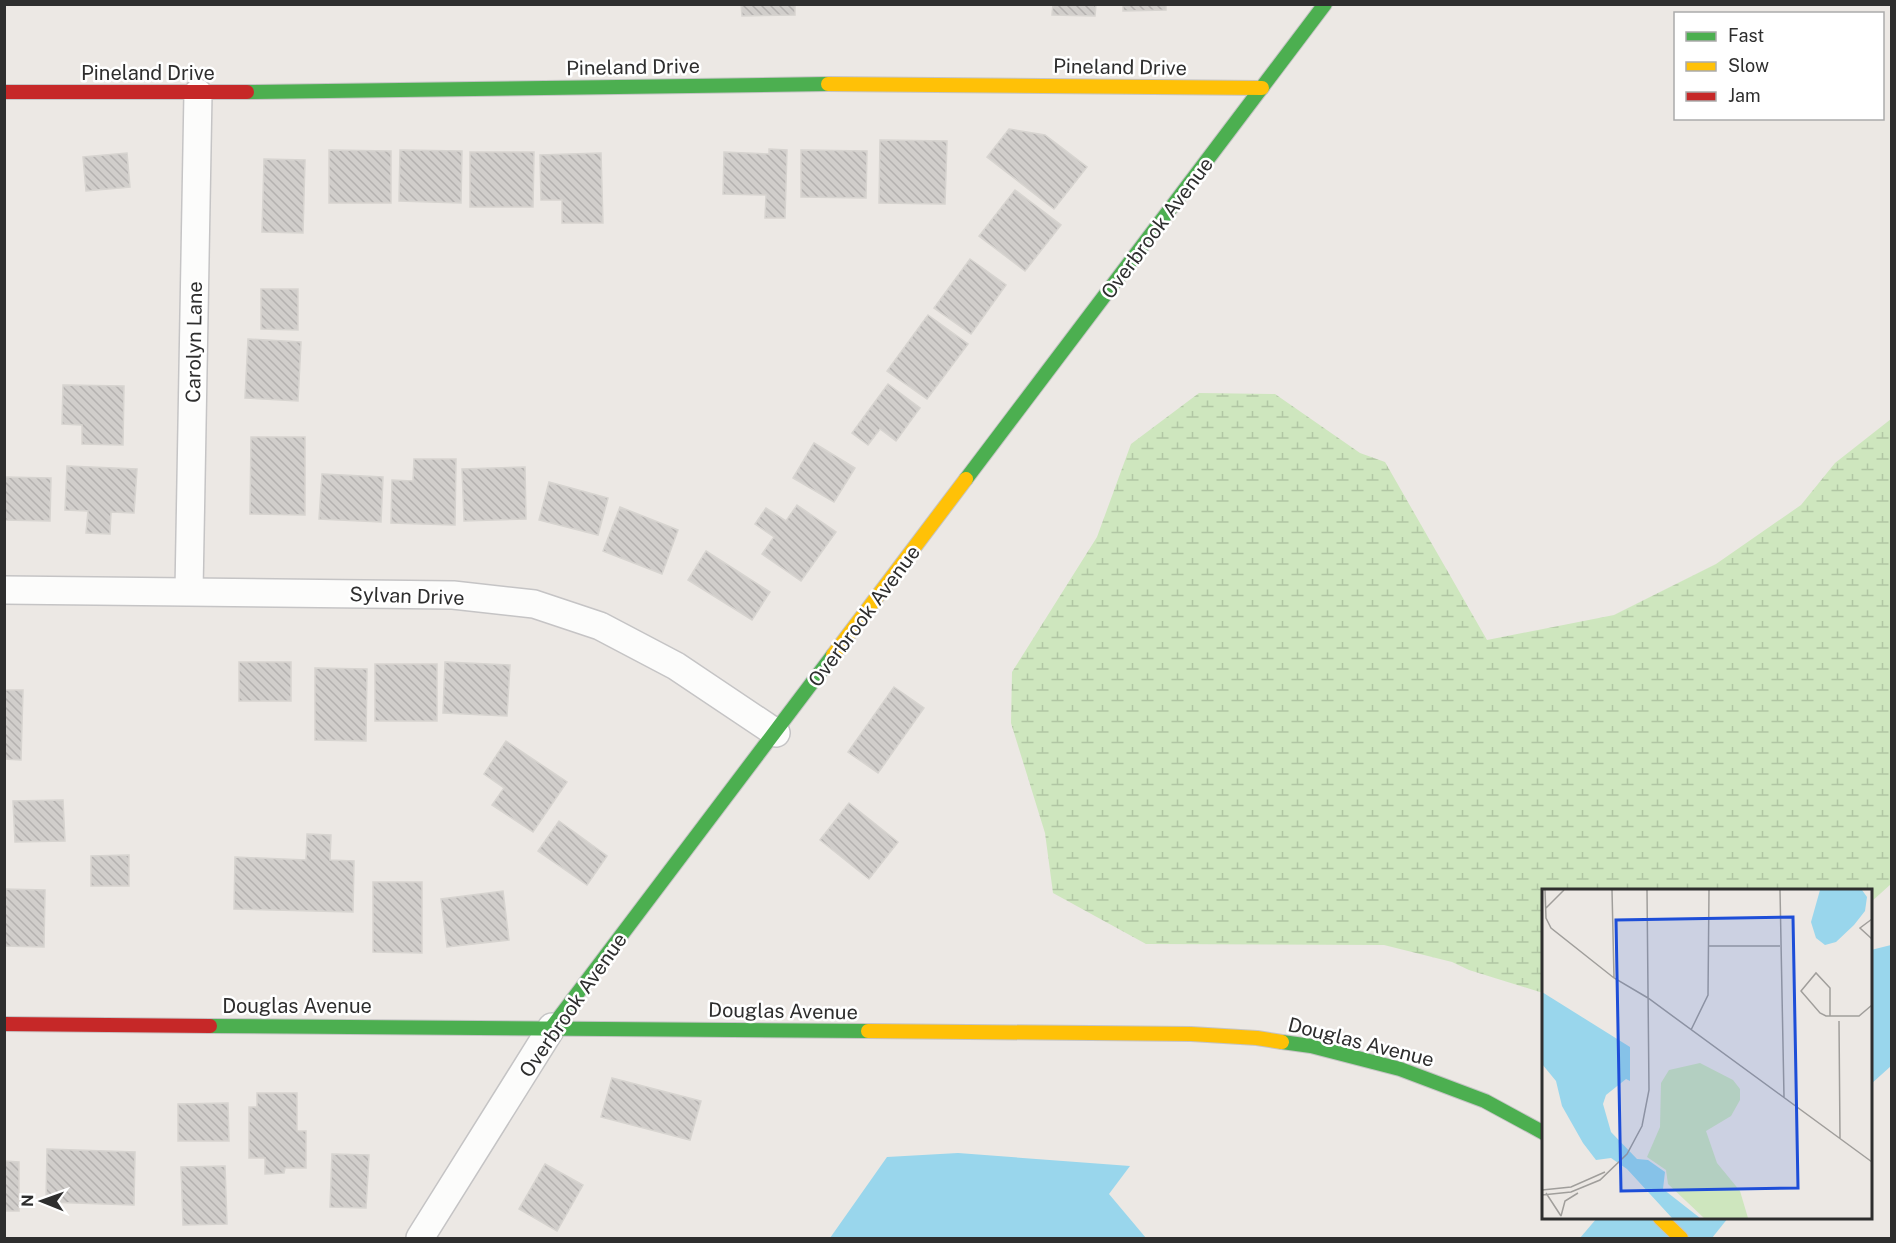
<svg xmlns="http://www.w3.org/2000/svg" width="1896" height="1243" font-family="'Public Sans',sans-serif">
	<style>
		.wetland { fill: url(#wetland-marsh) }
		.water { fill: #99d6ec }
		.building { fill: url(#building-back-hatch); stroke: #d7d4d0; stroke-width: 1.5 }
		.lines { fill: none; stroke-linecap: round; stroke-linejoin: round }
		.street-casing { stroke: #c5c4c5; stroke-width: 30 }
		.fast-casing { stroke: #c5c4c5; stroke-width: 16 }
		.slow-casing { stroke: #c5c4c5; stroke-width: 16 }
		.jam-casing { stroke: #c5c4c5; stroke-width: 16 }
		.street { stroke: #fcfcfb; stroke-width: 27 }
		.fast { stroke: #4caf50; stroke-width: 14 }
		.slow { stroke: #ffc107; stroke-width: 14 }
		.jam { stroke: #c62828; stroke-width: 14 }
		.labels { text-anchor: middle; stroke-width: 5; stroke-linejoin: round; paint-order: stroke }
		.street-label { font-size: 20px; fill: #2e2e2e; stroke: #fff }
		.inset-road { fill: none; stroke: #a09e9b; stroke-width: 1.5 }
		.view { fill: #1d4ed8; fill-opacity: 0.15; stroke: #1d4ed8; stroke-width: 3 }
		.inset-edge { fill: none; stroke: #2e2e2e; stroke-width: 3 }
	</style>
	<defs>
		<pattern id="wetland-marsh" width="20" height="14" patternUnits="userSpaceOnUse" patternTransform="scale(1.5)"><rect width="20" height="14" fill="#cee6be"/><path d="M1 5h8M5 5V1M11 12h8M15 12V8" fill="none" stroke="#b1c6a4"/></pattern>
		<pattern id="building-back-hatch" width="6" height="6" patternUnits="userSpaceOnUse" patternTransform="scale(1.5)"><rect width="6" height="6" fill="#d1cecb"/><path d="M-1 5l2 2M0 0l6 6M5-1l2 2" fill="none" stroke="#b4b1af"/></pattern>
	</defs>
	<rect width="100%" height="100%" fill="#ece8e4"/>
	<path class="wetland" d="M1199,393l76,1 85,59 25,9 102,178 127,-25 102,-51 85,-59 34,-42 56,-44v465l-20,18 -1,-12h-326l-1,103 -74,-23 -17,-8 -68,-17 -238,-1 -93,-51 -8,-60 -34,-110 1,-51 85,-135 34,-93z"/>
	<g class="water">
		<path d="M1891,945v121l-20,18v-134z"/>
		<path d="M958,1153l172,13 -21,28 37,44h-316l57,-81z"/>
		<path d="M1597,1218h131l-16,20h-132z"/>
	</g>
	<g class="building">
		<path d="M741,4h54v11l-53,1z"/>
		<path d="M1053,4h43l-1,12 -43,-1z"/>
		<path d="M1123,4h43v6l-43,1z"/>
		<path d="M1009,129l36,6 42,32 -33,42 -67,-52z"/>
		<path d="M880,140l67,1 -2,63 -66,-1z"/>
		<path d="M769,149l18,1 -2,68h-20l1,-23 -43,-1 1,-42 45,2z"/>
		<path d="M329,150l62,1v52h-62z"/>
		<path d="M400,150l62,1 -1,52 -62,-2z"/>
		<path d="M801,150l66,1 -1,47 -65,-1z"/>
		<path d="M470,152h64l-1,55h-63z"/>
		<path d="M127,153l3,34 -44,4 -3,-34z"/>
		<path d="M601,153l2,70h-41v-23h-21l-1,-45z"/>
		<path d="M264,159l41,1 -2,73 -41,-1z"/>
		<path d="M1015,190l46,35 -36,46 -46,-35z"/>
		<path d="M970,259l36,26 -35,49 -37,-26z"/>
		<path d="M261,289h37v41l-37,-1z"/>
		<path d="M928,315l40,29 -41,55 -40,-28z"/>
		<path d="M248,339l53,3 -3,59 -53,-3z"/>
		<path d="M888,384l32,24 -24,33 -16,-12 -12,16 -16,-12z"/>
		<path d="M63,385l61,1 -1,59 -41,-1v-19l-20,-1z"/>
		<path d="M251,437h54v78l-55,-1z"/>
		<path d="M814,443l41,25 -21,34 -41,-24z"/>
		<path d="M414,459h42l-1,66 -64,-2 1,-43 21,1z"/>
		<path d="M67,466l70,3 -3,44 -23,-1 -1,22 -24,-1 2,-22 -23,-1z"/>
		<path d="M525,467l1,52 -62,2 -2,-52z"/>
		<path d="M322,474l61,3 -2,45 -62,-3z"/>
		<path d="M4,477l47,1 -1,43 -46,-1z"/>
		<path d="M549,482l59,16 -10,37 -59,-15z"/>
		<path d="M797,505l39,27 -35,49 -39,-27 12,-17 -19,-13 11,-16 20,13z"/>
		<path d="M620,507l58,23 -16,44 -59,-23z"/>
		<path d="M706,551l64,41 -18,28 -64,-40z"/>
		<rect x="239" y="662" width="52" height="39"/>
		<path d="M445,662l65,3 -3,51 -64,-3z"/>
		<rect x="375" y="664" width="62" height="57"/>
		<path d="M315,668l52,1 -1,72 -51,-1z"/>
		<path d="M894,687l30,21 -46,65 -30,-21z"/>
		<path d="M4,690h19l-2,70 -17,-1z"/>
		<path d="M506,741l61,41 -34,50 -41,-27 12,-17 -20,-14z"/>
		<path d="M63,800l2,41 -50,1 -2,-41z"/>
		<path d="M849,803l49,39 -29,37 -49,-39z"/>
		<path d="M559,821l48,35 -20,29 -49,-34z"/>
		<path d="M307,834l24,1 -1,25 24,1 -1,51 -119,-3 1,-52 71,3z"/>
		<path d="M129,855v31h-38v-30z"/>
		<path d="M373,882h49v71l-49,-1z"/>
		<path d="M4,889l41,1 -1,57 -40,-1z"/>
		<path d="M503,891l6,49 -62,7 -6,-48z"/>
		<path d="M612,1078l89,23 -11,39 -89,-23z"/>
		<path d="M257,1093h40v38h9v37h-21l-1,5 -19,1v-16h-16v-51h8z"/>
		<path d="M228,1103l1,38h-51v-37z"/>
		<path d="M47,1149l88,3 -1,53 -88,-3z"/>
		<path d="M332,1154l37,1 -3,53 -36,-1z"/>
		<path d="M4,1161l15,1v49h-15z"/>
		<path d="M545,1164l38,21 -26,46 -38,-22z"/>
		<path d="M225,1166l2,58 -44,1 -2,-58z"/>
	</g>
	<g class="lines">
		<defs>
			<g id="street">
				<path d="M4,590l449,5 81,9 66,22 76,40 100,67"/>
				<path d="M189,591l9,-498"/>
				<path d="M420,1238l132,-211"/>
			</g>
			<g id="fast">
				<path d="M247,92l581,-8"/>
				<path d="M966,479l359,-475"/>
				<path d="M210,1026l658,5"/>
				<path d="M552,1027l281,-372"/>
				<path d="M1282,1042l29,4 89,23 85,32 59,32"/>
			</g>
			<g id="slow">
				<path d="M828,84l434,4"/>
				<path d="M833,655l133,-176"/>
				<path d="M868,1031l323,3 66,4 25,4"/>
				<path d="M1660,1218l21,20"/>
			</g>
			<g id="jam">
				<path d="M4,92h243"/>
				<path d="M4,1024l206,2"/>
			</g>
		</defs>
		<use href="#street" class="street-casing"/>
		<use href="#fast" class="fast-casing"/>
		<use href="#slow" class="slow-casing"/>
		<use href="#jam" class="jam-casing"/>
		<use href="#street" class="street"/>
		<use href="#fast" class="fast"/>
		<use href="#slow" class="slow"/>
		<use href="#jam" class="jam"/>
	</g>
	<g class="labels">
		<g class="street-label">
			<text transform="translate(633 67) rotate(-1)" y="7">Pineland Drive</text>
			<text transform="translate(1120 67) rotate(1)" y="7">Pineland Drive</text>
			<text x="148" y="80">Pineland Drive</text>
			<text transform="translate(1157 228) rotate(-53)" y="7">Overbrook Avenue</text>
			<text transform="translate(194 342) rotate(-89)" y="7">Carolyn Lane</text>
			<text transform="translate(407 596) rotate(2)" y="7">Sylvan Drive</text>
			<text transform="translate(864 616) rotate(-53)" y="7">Overbrook Avenue</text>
			<text transform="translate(573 1005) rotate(-55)" y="7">Overbrook Avenue</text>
			<text x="297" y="1013">Douglas Avenue</text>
			<text transform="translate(783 1011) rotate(1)" y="7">Douglas Avenue</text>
			<text transform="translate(1361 1042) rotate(14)" y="7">Douglas Avenue</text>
		</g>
	</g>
	<g transform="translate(1542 889)">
		<rect width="330" height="330" fill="#ece8e4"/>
		<path d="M158,174l33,17 7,9v11l-9,16 -25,15 11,32 23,28 8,27h-44l-36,-34 -2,-14 -19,-13 13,-30 1,-44 8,-13z" fill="#cee6be"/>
		<path d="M278,1h42l5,7 -2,14 -11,14 -18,17 -11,3 -9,-7 -5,-16zM0,103l88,55v34l-4,-2 -20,16 -3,9 8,28 26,27 11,1 17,12 -2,17 37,29h-28l-45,-49 -16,-11 -15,2 -13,-17 -21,-37 -6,-25 -14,-17z" fill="#99d6ec"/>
		<path class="inset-road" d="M3,1l1,28 5,10 63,50 34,20 224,164M70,1l2,88M238,1l4,207M4,19l18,-18M330,30l-12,9 12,11M167,57h71M288,127v-28l-14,-15 -15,18 19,22 6,3h33l13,-11M297,132l1,117M149,141l17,-35 1,-105M0,301l29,-3 34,-15M4,304l15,23M0,306l29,-3 29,-12 27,-26 15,-28 7,-36 -2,-200M19,327l4,-15 13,-8"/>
		<path class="view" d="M251,28l5,271 -177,3 -5,-271z"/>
		<rect width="330" height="330" class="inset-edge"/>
	</g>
	<rect width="1896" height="1243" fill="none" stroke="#2e2e2e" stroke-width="12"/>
	<rect x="1674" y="12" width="210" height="108" fill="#ffffff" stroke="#ababab" stroke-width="1.5"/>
	<rect x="1686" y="32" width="30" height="9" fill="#4caf50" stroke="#ababab" stroke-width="1.5"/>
	<text x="1728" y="42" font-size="18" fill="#2e2e2e">Fast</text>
	<rect x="1686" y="62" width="30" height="9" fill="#ffc107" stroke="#ababab" stroke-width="1.5"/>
	<text x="1728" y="72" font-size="18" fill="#2e2e2e">Slow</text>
	<rect x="1686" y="92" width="30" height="9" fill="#c62828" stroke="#ababab" stroke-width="1.5"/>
	<text x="1728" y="102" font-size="18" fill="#2e2e2e">Jam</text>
	<g transform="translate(42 1201) rotate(271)" stroke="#ffffff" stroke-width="4.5" paint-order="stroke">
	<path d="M0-4.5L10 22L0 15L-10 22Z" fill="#2e2e2e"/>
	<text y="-9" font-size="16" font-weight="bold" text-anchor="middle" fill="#2e2e2e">N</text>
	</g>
</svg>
